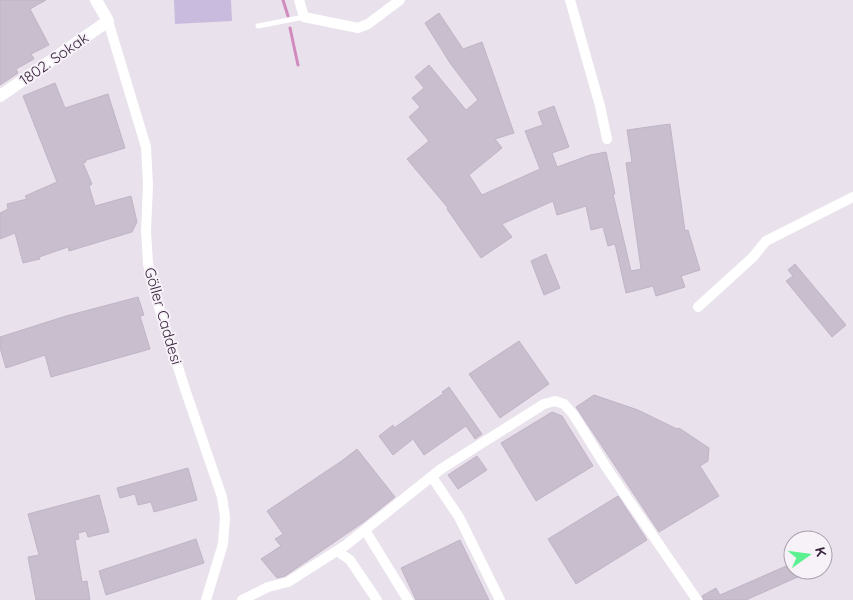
<svg xmlns="http://www.w3.org/2000/svg" width="853" height="600" font-family="Quicksand,sans-serif">
	<style>
		.grass { fill: #c8bbdd }
		.lines { fill: none; stroke-linecap: round; stroke-linejoin: round }
		.stream { stroke: #d18abe; stroke-width: 3 }
		.building { fill: #c8becd; stroke: #c0b4c6 }
		.service { stroke: #fff; stroke-width: 5 }
		.minor { stroke: #fff; stroke-width: 10 }
		.tertiary { stroke: #fff; stroke-width: 12 }
		.labels { text-anchor: middle; stroke-width: 4; stroke-linejoin: round; paint-order: stroke }
		.street-label { font-size: 15px; fill: #39223d; stroke: #f6f2f8 }
	</style>
	<rect width="100%" height="100%" fill="#e9e2ec"/>
	<path class="grass" d="M174,0h57l1,21 -57,3z"/>
	<g class="lines">
		<g class="stream">
			<path d="M283,0l5,16"/>
			<path d="M290,28l8,37"/>
		</g>
	</g>
	<g class="building">
		<path d="M0,0h46l-16,9 19,36 -18,9 3,5 -18,10 2,4 -18,12z"/>
		<path d="M439,13l24,36 19,-7 32,91 -19,6 7,9 -33,27 13,20 58,-26 -15,-38 18,-6 -5,-13 16,-6 15,41 -17,6 5,14 33,-12 16,-3 9,42h-2l18,77 10,-2 -15,-106 6,-1 -5,-32 43,-6 15,107 3,-1 12,40 -19,6 4,11 -29,9 -3,-10 -27,7 -11,-49 -7,2 -5,-19 -12,3 -5,-24 -29,9 -4,-14 -51,23 10,13 -31,21 -34,-49 1,-1 -41,-49 22,-18 -20,-24 11,-10 -8,-9 12,-10 -9,-11 14,-12 37,45 12,-10 -28,-37 -25,-40z"/>
		<path d="M55,83l10,25 43,-14 17,54 -39,12v2l-3,1 9,21 -3,2 6,20 36,-10 6,26 -5,10 -63,19 -1,-4 -29,10 1,2 -17,4 -8,-30 -15,6v-26l8,-4 -1,-5 20,-5 -2,-3 32,-14 -34,-86z"/>
		<path d="M546,254l14,34 -16,7 -13,-34z"/>
		<path d="M795,264l51,61 -14,12 -46,-56 7,-5 -5,-6z"/>
		<path d="M138,297l6,18 -4,1 10,33 -99,28 -6,-22 -39,13 -6,-20v-11l66,-21z"/>
		<path d="M519,341l30,43 -49,34 -31,-44z"/>
		<path d="M449,387l33,47 -7,5 -9,-13 -42,29 -11,-16 -20,16 -14,-19 14,-11 1,3 50,-35 -2,-1z"/>
		<path d="M594,395l44,15 39,19 2,-1 30,20 -1,13 -8,5 19,30 -60,36 -83,-125z"/>
		<path d="M552,412l10,4 31,50 -57,35 -35,-58z"/>
		<path d="M357,449l38,48 -30,24 -80,55 -8,2 -16,-19 20,-13 -6,-7 8,-5 -16,-23 76,-51z"/>
		<path d="M477,456l10,14 -29,19 -10,-14z"/>
		<path d="M188,468l9,32 -43,12 -3,-10 -13,3 -3,-11 -15,4 -3,-10z"/>
		<path d="M99,495l10,37 -21,5 -2,-6 -8,2 1,6 -4,1 7,42 5,-1 3,19h-54l-8,-43 11,-2 -11,-41z"/>
		<path d="M618,496l29,44 -71,44 -28,-45z"/>
		<path d="M196,539l8,24 -98,32 -7,-24z"/>
		<path d="M460,540l29,60h-73l-15,-32z"/>
		<path d="M793,563v7h4l3,6 -54,24h-42l-2,-4 14,-8 4,7z"/>
	</g>
	<g class="lines">
		<path class="service" d="M258,26l46,-9"/>
		<g class="minor">
			<path d="M299,0l5,17 54,11 10,-4 32,-24"/>
			<path d="M570,0l30,106 7,33"/>
			<path d="M108,21l38,126 2,38 -2,46 2,33 8,34 29,91 37,108 3,20 -2,27 -17,56"/>
			<path d="M698,307l55,-50 13,-16 87,-44"/>
			<path d="M432,477l27,40 41,83"/>
			<path d="M365,530l43,70"/>
			<path d="M337,551l13,9 27,40"/>
			<path d="M242,600l26,-13 20,-5 58,-37 95,-76 103,-65 11,-3 9,3 9,10 35,56 89,130"/>
		</g>
		<path class="tertiary" d="M0,96l108,-75 -12,-21"/>
	</g>
	<g class="labels">
		<g class="street-label">
			<text transform="translate(54 59) rotate(-35)" y="5">1802. Sokak</text>
			<text transform="translate(163 316) rotate(74)" y="5">Göller Caddesi</text>
		</g>
	</g>
	<g transform="translate(808 555) rotate(76)"><circle r="24" fill="#f6f2f8" stroke="#aa9fad"/>
	<path d="M0-4L9 19L0 12L-9 19Z" fill="#5bf190"/>
	<text y="-8" font-size="14" font-weight="bold" text-anchor="middle" fill="#39223d">K</text>
	</g>
</svg>
